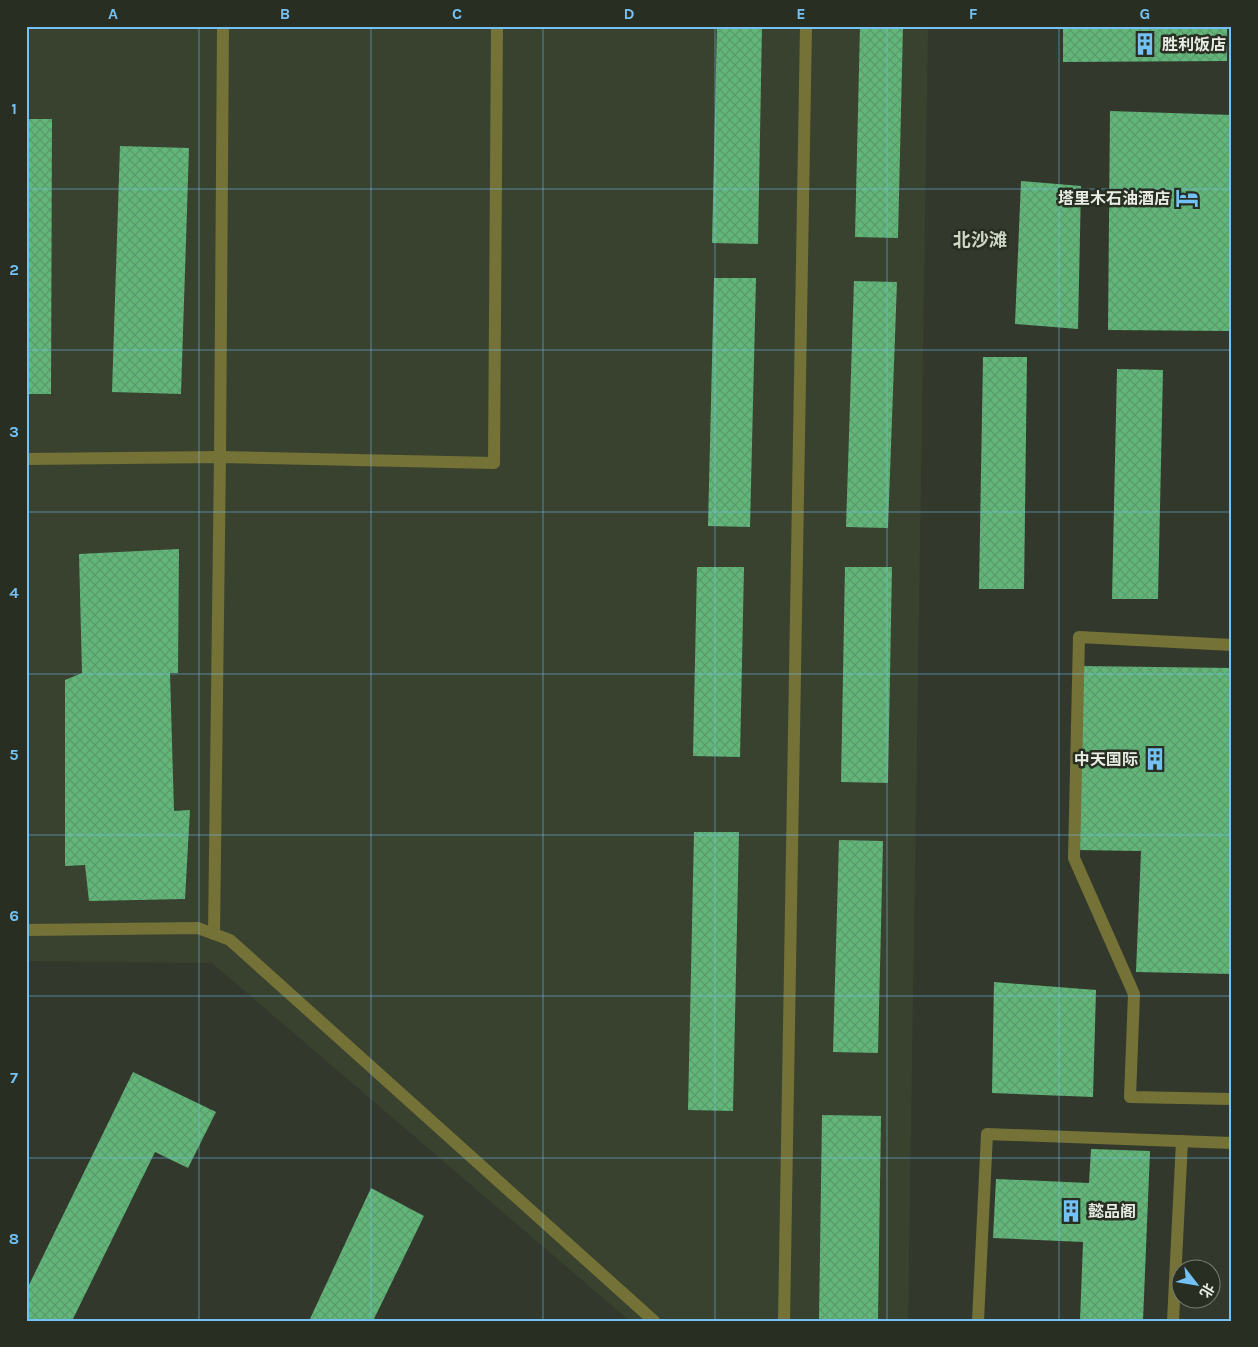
<svg xmlns="http://www.w3.org/2000/svg" width="1258" height="1347" font-family="Karla,'Noto Sans SC',sans-serif">
	<style>
		.built { fill: #39422f }
		.building { fill: url(#building-cross-hatch) }
		.lines { fill: none; stroke-linecap: round; stroke-linejoin: round }
		.minor { stroke: #747236; stroke-width: 12 }
		.grid { fill: none; stroke: #73c1f5; stroke-width: 1; stroke-opacity: 0.55 }
		.labels { text-anchor: middle; stroke-width: 5; stroke-linejoin: round; paint-order: stroke }
		.poi-label { font-size: 16px; font-weight: bold; fill: #e8ece4; stroke: #282f22; text-anchor: start }
		.neighbourhood-label { font-size: 18px; font-weight: bold; fill: #ced6c6; stroke: #282f22 }
		.neatline { fill: none; stroke: #73c1f5; stroke-width: 2 }
		.grid-label { font-size: 16px; text-anchor: middle; font-weight: bold; fill: #73c1f5 }
	</style>
	<defs>
		<pattern id="building-cross-hatch" width="8" height="8" patternUnits="userSpaceOnUse" patternTransform="scale(1.25)"><rect width="8" height="8" fill="#62b679"/><path d="M0 0l8 8M0 8l8-8" fill="none" stroke="#5b9a6c"/></pattern>
	</defs>
	<rect width="100%" height="100%" fill="#32392c"/>
	<path class="built" d="M26,26h902l-20,1295h-278l-418,-358 -186,-2z"/>
	<g class="building">
		<path d="M717,26h45l-4,218 -46,-1z"/>
		<path d="M860,26h43l-5,212 -43,-1z"/>
		<path d="M1063,26h164v35l-164,1z"/>
		<path d="M1110,111l122,4v216l-124,-1z"/>
		<path d="M26,119h26l-1,275h-25z"/>
		<path d="M120,146l69,2 -8,246 -69,-2z"/>
		<path d="M1021,181l60,5 -3,143 -63,-5z"/>
		<path d="M714,278h42l-6,249 -42,-1z"/>
		<path d="M854,281l43,1 -9,246 -42,-1z"/>
		<path d="M983,357h44l-3,232h-45z"/>
		<path d="M1117,369l46,1 -5,229h-46z"/>
		<path d="M179,549l-1,124h-8l4,138 16,-1 -5,89 -96,2 -4,-36 -20,1v-186l17,-7 -3,-119z"/>
		<path d="M697,567h47l-4,190 -47,-1z"/>
		<path d="M845,567h47l-4,216 -47,-1z"/>
		<path d="M1080,666l152,2v306l-96,-2 5,-121 -64,-1z"/>
		<path d="M694,832h45l-6,279 -45,-1z"/>
		<path d="M839,840l44,1 -5,212 -45,-1z"/>
		<path d="M994,982l102,8 -3,107 -101,-4z"/>
		<path d="M133,1072l83,40 -28,56 -33,-16 -83,169h-46v-30z"/>
		<path d="M822,1115l59,1 -3,205h-59z"/>
		<path d="M1091,1149l59,2 -7,170h-63l3,-79 -90,-4 3,-59 93,4z"/>
		<path d="M371,1188l53,28 -51,105h-64z"/>
	</g>
	<g class="lines">
		<g class="minor">
			<path d="M26,459l194,-2 274,6 3,-437"/>
			<path d="M1232,645l-153,-8 -5,221 60,136 -4,103 102,2"/>
			<path d="M26,930l172,-2 32,12 424,381"/>
			<path d="M214,934l6,-477 3,-431"/>
			<path d="M784,1321l22,-1295"/>
			<path d="M978,1321l9,-187 245,9"/>
			<path d="M1173,1321l9,-180"/>
		</g>
	</g>
	<path class="grid" d="M199,26v1295M371,26v1295M543,26v1295M715,26v1295M887,26v1295M1059,26v1295M26,189h1206M26,350h1206M26,512h1206M26,674h1206M26,835h1206M26,996h1206M26,1158h1206"/>
	<defs>
		<symbol id="building-bare" viewBox="-9 -9 18 18"><path d="M-4-6H4V6H1V3H-1V6H-4ZM-2.5-4.3h1.7v1.8h-1.7ZM.8-4.3h1.7v1.8H.8ZM-2.5-1h1.7V.8h-1.7ZM.8-1h1.7V.8H.8Z" fill="#73c1f5" stroke="#282f22" stroke-width="2.5" paint-order="stroke"/></symbol>
		<symbol id="hotel-bare" viewBox="-9 -9 18 18"><path d="M-6-4.5h1.5V1H6V5H4.5V3h-9V5H-6ZM-4 0a1.8 1.8 0 1 1 3.6 0ZM.5 0V-2.5h3Q6-2.5 6 0Z" fill="#73c1f5" stroke="#282f22" stroke-width="2.5" paint-order="stroke"/></symbol>
	</defs>
	<g fill-rule="evenodd">
		<use href="#building-bare" x="1129" y="28" width="32" height="32"/>
		<use href="#hotel-bare" x="1171" y="182" width="32" height="32"/>
		<use href="#building-bare" x="1139" y="743" width="32" height="32"/>
		<use href="#building-bare" x="1055" y="1195" width="32" height="32"/>
	</g>
	<g class="labels">
		<g class="poi-label">
			<text x="1162" y="50">胜利饭店</text>
			<text x="1170" y="204" text-anchor="end">塔里木石油酒店</text>
			<text x="1138" y="765" text-anchor="end">中天国际</text>
			<text x="1088" y="1217">懿品阁</text>
		</g>
		<g class="neighbourhood-label">
			<text x="980" y="246">北沙滩</text>
		</g>
	</g>
	<rect width="1258" height="1347" fill="none" stroke="#282f22" stroke-width="55"/>
	<g transform="translate(1196 1284) rotate(121)"><circle r="24" fill="#282f22" stroke="#757b70"/>
	<path d="M0-4L9 19L0 12L-9 19Z" fill="#73c1f5"/>
	<text y="-8" font-size="14" font-weight="bold" text-anchor="middle" fill="#e8ece4">北</text>
	</g>
	<rect x="28" y="28" width="1202" height="1292" class="neatline"/>
	<g class="grid-label">
		<text x="113" y="19">A</text>
		<text x="285" y="19">B</text>
		<text x="457" y="19">C</text>
		<text x="629" y="19">D</text>
		<text x="801" y="19">E</text>
		<text x="973" y="19">F</text>
		<text x="1145" y="19">G</text>
		<text x="14" y="114">1</text>
		<text x="14" y="275">2</text>
		<text x="14" y="437">3</text>
		<text x="14" y="598">4</text>
		<text x="14" y="760">5</text>
		<text x="14" y="921">6</text>
		<text x="14" y="1083">7</text>
		<text x="14" y="1244">8</text>
	</g>
</svg>
